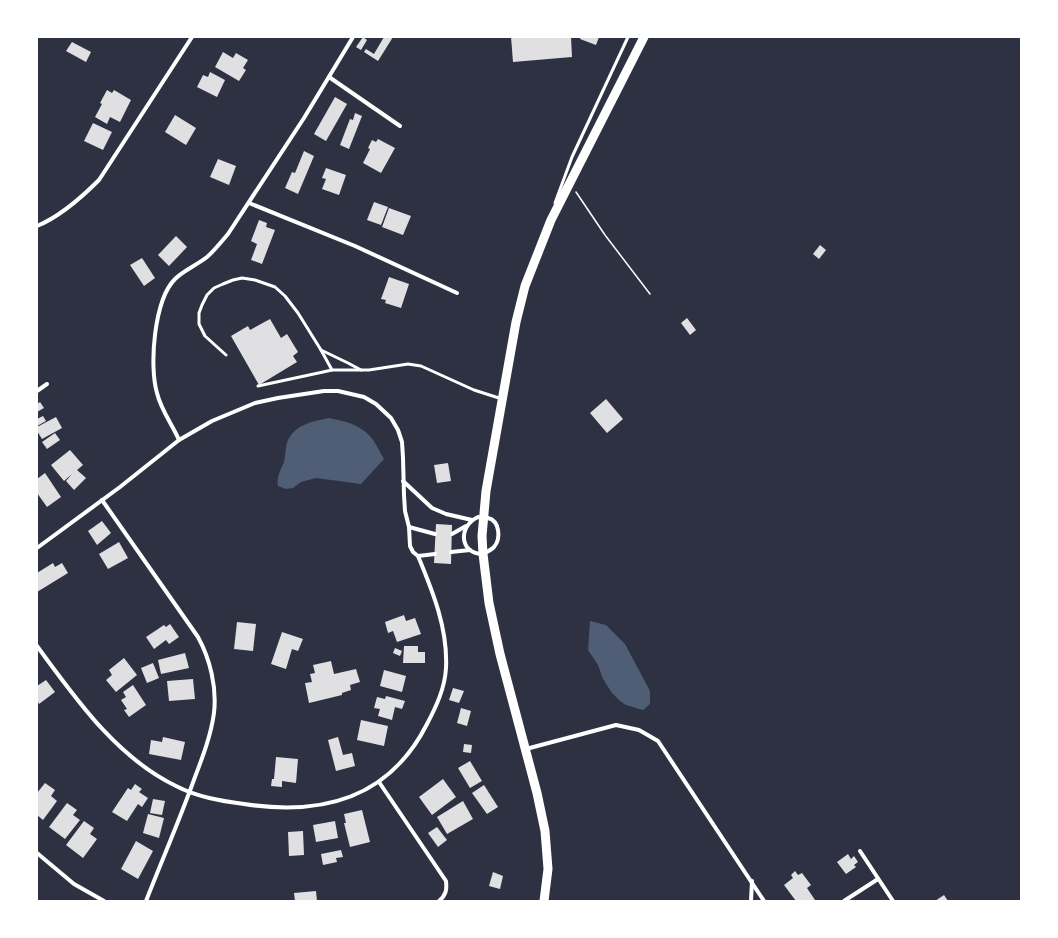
<svg xmlns="http://www.w3.org/2000/svg" width="1058" height="938" font-family="Cabin,sans-serif">
	<style>
		.water { fill: #4f5d75 }
		.building { fill: #e0e0e3 }
		.lines { fill: none; stroke-linecap: round; stroke-linejoin: round }
		.path { stroke: #fff; stroke-width: 1.5 }
		.service { stroke: #fff; stroke-width: 3 }
		.minor { stroke: #fff; stroke-width: 4 }
		.primary { stroke: #fff; stroke-width: 9 }
	</style>
	<rect width="100%" height="100%" fill="#2d3142"/>
	<g class="water">
		<path d="M329,418c15,3 29,6 40,17 6,6 11,17 15,24l-23,25 -45,-6 -15,4 -8,6 -7,1 -8,-3c-2,-9 3,-16 6,-24 2,-7 1,-16 4,-22 8,-16 26,-19 41,-22z"/>
		<path d="M590,621l16,4 19,19 25,47v13l-7,6 -17,-5 -6,-4 -8,-8 -9,-14 -5,-14 -10,-15z"/>
	</g>
	<g class="building">
		<path d="M363,37l4,3 -6,10 -5,-3z"/>
		<path d="M384,37h9l-15,24 -14,-9 2,-3 8,5z"/>
		<path d="M511,37h60l1,20 -59,5z"/>
		<path d="M581,37h18l-3,8 -16,-6z"/>
		<path d="M72,42l19,10 -5,10 -20,-11z"/>
		<path d="M223,52l10,6 3,-5 12,7 -5,8 3,2 -7,11 -24,-14z"/>
		<path d="M210,72l15,8 -8,17 -20,-10 6,-12 5,2z"/>
		<path d="M107,90l5,3 2,-3 17,10 -11,22 -10,-5 -3,7 -12,-7 7,-13 -2,-1z"/>
		<path d="M335,97l12,7 -21,37 -12,-7z"/>
		<path d="M355,113l7,3 -13,33 -9,-4 10,-26 3,1z"/>
		<path d="M175,115l21,13 -10,17 -21,-13z"/>
		<path d="M93,123l19,9 -9,18 -19,-9z"/>
		<path d="M378,139l17,9 -14,25 -18,-10 7,-14 -2,-1 4,-8 4,2z"/>
		<path d="M304,151l10,5 -16,38 -13,-6 7,-16 3,1z"/>
		<path d="M218,159l18,7 -7,19 -19,-8z"/>
		<path d="M326,168l20,7 -7,20 -17,-6 4,-10 -4,-1z"/>
		<path d="M374,202l14,5 -7,18 -14,-5z"/>
		<path d="M389,208l22,8 -8,19 -21,-8z"/>
		<path d="M259,220l8,3 -1,4 9,3 -13,34 -11,-4 6,-16 -6,-3z"/>
		<path d="M176,236l11,11 -18,19 -11,-11z"/>
		<path d="M820,245l6,5 -7,9 -6,-5z"/>
		<path d="M142,258l13,20 -11,8 -14,-21z"/>
		<path d="M389,277l20,7 -8,24 -16,-5 1,-3 -5,-1z"/>
		<path d="M687,318l9,12 -6,5 -9,-12z"/>
		<path d="M270,319l11,19 6,-4 11,18 -5,4 4,6 -38,23 -28,-49 17,-10 2,4z"/>
		<path d="M606,399l17,20 -16,14 -17,-20z"/>
		<path d="M40,402l4,6 -7,4v-8z"/>
		<path d="M43,416l3,5 -9,5v-7z"/>
		<path d="M56,417l6,11 -20,11 -5,-8v-4z"/>
		<path d="M55,433l5,7 -13,9 -5,-7z"/>
		<path d="M70,450l13,15 -6,5 9,8 -12,12 -8,-9 6,-7 -8,7 -13,-16z"/>
		<path d="M448,463l3,18 -14,2 -3,-18z"/>
		<path d="M45,473l16,24 -14,10 -10,-14v-14z"/>
		<path d="M102,521l9,12 -14,12 -9,-14z"/>
		<path d="M436,524l16,1 -1,39 -17,-1z"/>
		<path d="M119,542l9,16 -20,11 -9,-15z"/>
		<path d="M53,563l2,4 7,-4 6,10 -31,19v-19z"/>
		<path d="M404,615l2,6 9,-3 6,16 -24,8 -4,-11 -5,2 -3,-11z"/>
		<path d="M237,622l19,2 -3,27 -19,-2z"/>
		<path d="M170,624l9,13 -10,7 -3,-4 -12,9 -8,-12 18,-12 2,2z"/>
		<path d="M282,632l21,7 -5,12 -6,-2 -6,20 -15,-5z"/>
		<path d="M404,646h14v6h7v11h-22z"/>
		<path d="M395,648l7,3 -2,5 -7,-3z"/>
		<path d="M185,653l4,15 -28,6 -3,-14z"/>
		<path d="M124,658l13,17 -21,17 -10,-12 6,-5 -3,-5z"/>
		<path d="M331,661l3,13 22,-5 4,13 -10,3 1,5 -9,3v2l-33,8 -4,-20 7,-1 -2,-8 5,-1 -2,-8z"/>
		<path d="M153,663l6,15 -12,5 -6,-15z"/>
		<path d="M384,670l22,6 -4,16 -22,-6z"/>
		<path d="M193,679l2,20 -26,2 -2,-20z"/>
		<path d="M46,680l9,12 -16,12 -1,-2 -1,1v-17z"/>
		<path d="M133,685l13,20 -17,12 -5,-7 3,-1 -6,-9 5,-3 -3,-5z"/>
		<path d="M453,688l11,3 -5,12 -10,-3z"/>
		<path d="M386,696l19,5 -3,8 -7,-2 -3,13 -14,-4 2,-7 -6,-1 3,-11 8,2z"/>
		<path d="M461,708l10,3 -4,15 -10,-3z"/>
		<path d="M361,720l27,6 -4,20 -27,-6z"/>
		<path d="M163,737l22,5 -4,18 -32,-6 2,-14 11,2z"/>
		<path d="M338,737l5,18 9,-2 3,13 -19,5 -8,-31z"/>
		<path d="M464,744l8,1 -1,8 -8,-1z"/>
		<path d="M276,757l22,2 -2,24 -14,-2v6l-11,-1 1,-7h2z"/>
		<path d="M470,761l12,20 -12,7 -12,-20z"/>
		<path d="M443,779l13,18 -24,18 -13,-18z"/>
		<path d="M45,783l10,7 -4,6 6,5 -14,19 -6,-5v-22z"/>
		<path d="M135,784l7,5 -3,3 9,6 -6,9 -4,-3 -11,17 -15,-9 16,-24 3,2z"/>
		<path d="M484,785l14,22 -11,7 -15,-21z"/>
		<path d="M153,799l12,2 -3,14 -12,-2z"/>
		<path d="M463,801l10,18 -26,15 -10,-17z"/>
		<path d="M67,803l10,7 -4,5 7,5 -15,19 -16,-12z"/>
		<path d="M362,810l8,32 -20,5 -6,-24h2l-2,-9z"/>
		<path d="M148,814l16,4 -5,20 -16,-5z"/>
		<path d="M84,821l10,7 -4,6 7,5 -14,19 -17,-13z"/>
		<path d="M335,821l3,17 -22,4 -3,-17z"/>
		<path d="M437,827l10,13 -9,7 -10,-14z"/>
		<path d="M303,831l1,24 -15,1 -1,-24z"/>
		<path d="M136,841l17,10 -15,28 -17,-10z"/>
		<path d="M341,850l2,7 -7,1 1,4 -14,3 -2,-11z"/>
		<path d="M848,854l3,5 3,-3 4,6 -4,3 2,2 -10,7 -9,-12z"/>
		<path d="M795,871l3,4 4,-2 9,12 -4,3 8,12 -2,1h-17l-12,-16 9,-7 -2,-3z"/>
		<path d="M493,872l10,4 -3,13 -11,-3z"/>
		<path d="M316,891l1,10h-22l-1,-8z"/>
		<path d="M944,895l4,6h-13z"/>
	</g>
	<g class="lines">
		<path class="path" d="M576,192l29,43 45,59"/>
		<g class="service">
			<path d="M555,203l17,-46 56,-120"/>
			<path d="M321,350l11,20"/>
			<path d="M226,355l-21,-19 -6,-12v-11l3,-8 5,-10 7,-7 9,-4 10,-4 9,-2 13,2 20,7 10,9 13,17 23,37 27,13 13,7h8l39,-6 13,2 53,24 28,9"/>
			<path d="M258,386l65,-14 9,-2h29"/>
		</g>
		<g class="minor">
			<path d="M329,77l71,49"/>
			<path d="M249,203l106,43 102,47"/>
			<path d="M37,226c22,-9 45,-29 62,-46l93,-143"/>
			<path d="M37,391l10,-7"/>
			<path d="M179,440c-7,-16 -18,-30 -22,-47 -8,-27 -3,-93 18,-114 9,-9 22,-14 32,-22 8,-7 14,-15 21,-23l76,-116 49,-81"/>
			<path d="M403,481l29,27 14,6 26,6"/>
			<path d="M102,500l96,137c12,22 19,50 16,76 -3,22 -11,43 -19,64 -15,42 -33,83 -49,124"/>
			<path d="M478,517c3,0 7,0 10,1 12,3 13,21 6,29 -3,3 -7,5 -11,7 -24,0 -25,-28 -5,-37z"/>
			<path d="M409,527l26,7"/>
			<path d="M452,534l14,-8"/>
			<path d="M37,548l83,-61 59,-47 33,-19 43,-18 23,-5 46,-7h14l26,6 12,7 15,14 7,12 4,12 1,16 1,37 1,16 4,16 1,19 3,6 5,4c15,36 30,73 28,112 -1,20 -10,39 -19,56 -38,75 -105,92 -183,80 -23,-3 -47,-7 -68,-18 -60,-29 -100,-87 -139,-140"/>
			<path d="M451,552l19,-2"/>
			<path d="M418,556l17,-2"/>
			<path d="M526,749l90,-24 23,5 19,11 106,160"/>
			<path d="M379,782l67,99c1,9 0,14 -7,20"/>
			<path d="M860,851l33,50"/>
			<path d="M37,853l37,31 30,17"/>
			<path d="M751,901l1,-20"/>
			<path d="M844,901l34,-22"/>
		</g>
		<path class="primary" d="M544,901l4,-32 -3,-38 -8,-38 -37,-139 -11,-51 -6,-49 -1,-18 4,-45 30,-169 9,-36 26,-66 93,-183"/>
	</g>
	<rect width="1058" height="938" fill="none" stroke="#ffffff" stroke-width="76"/>
</svg>
